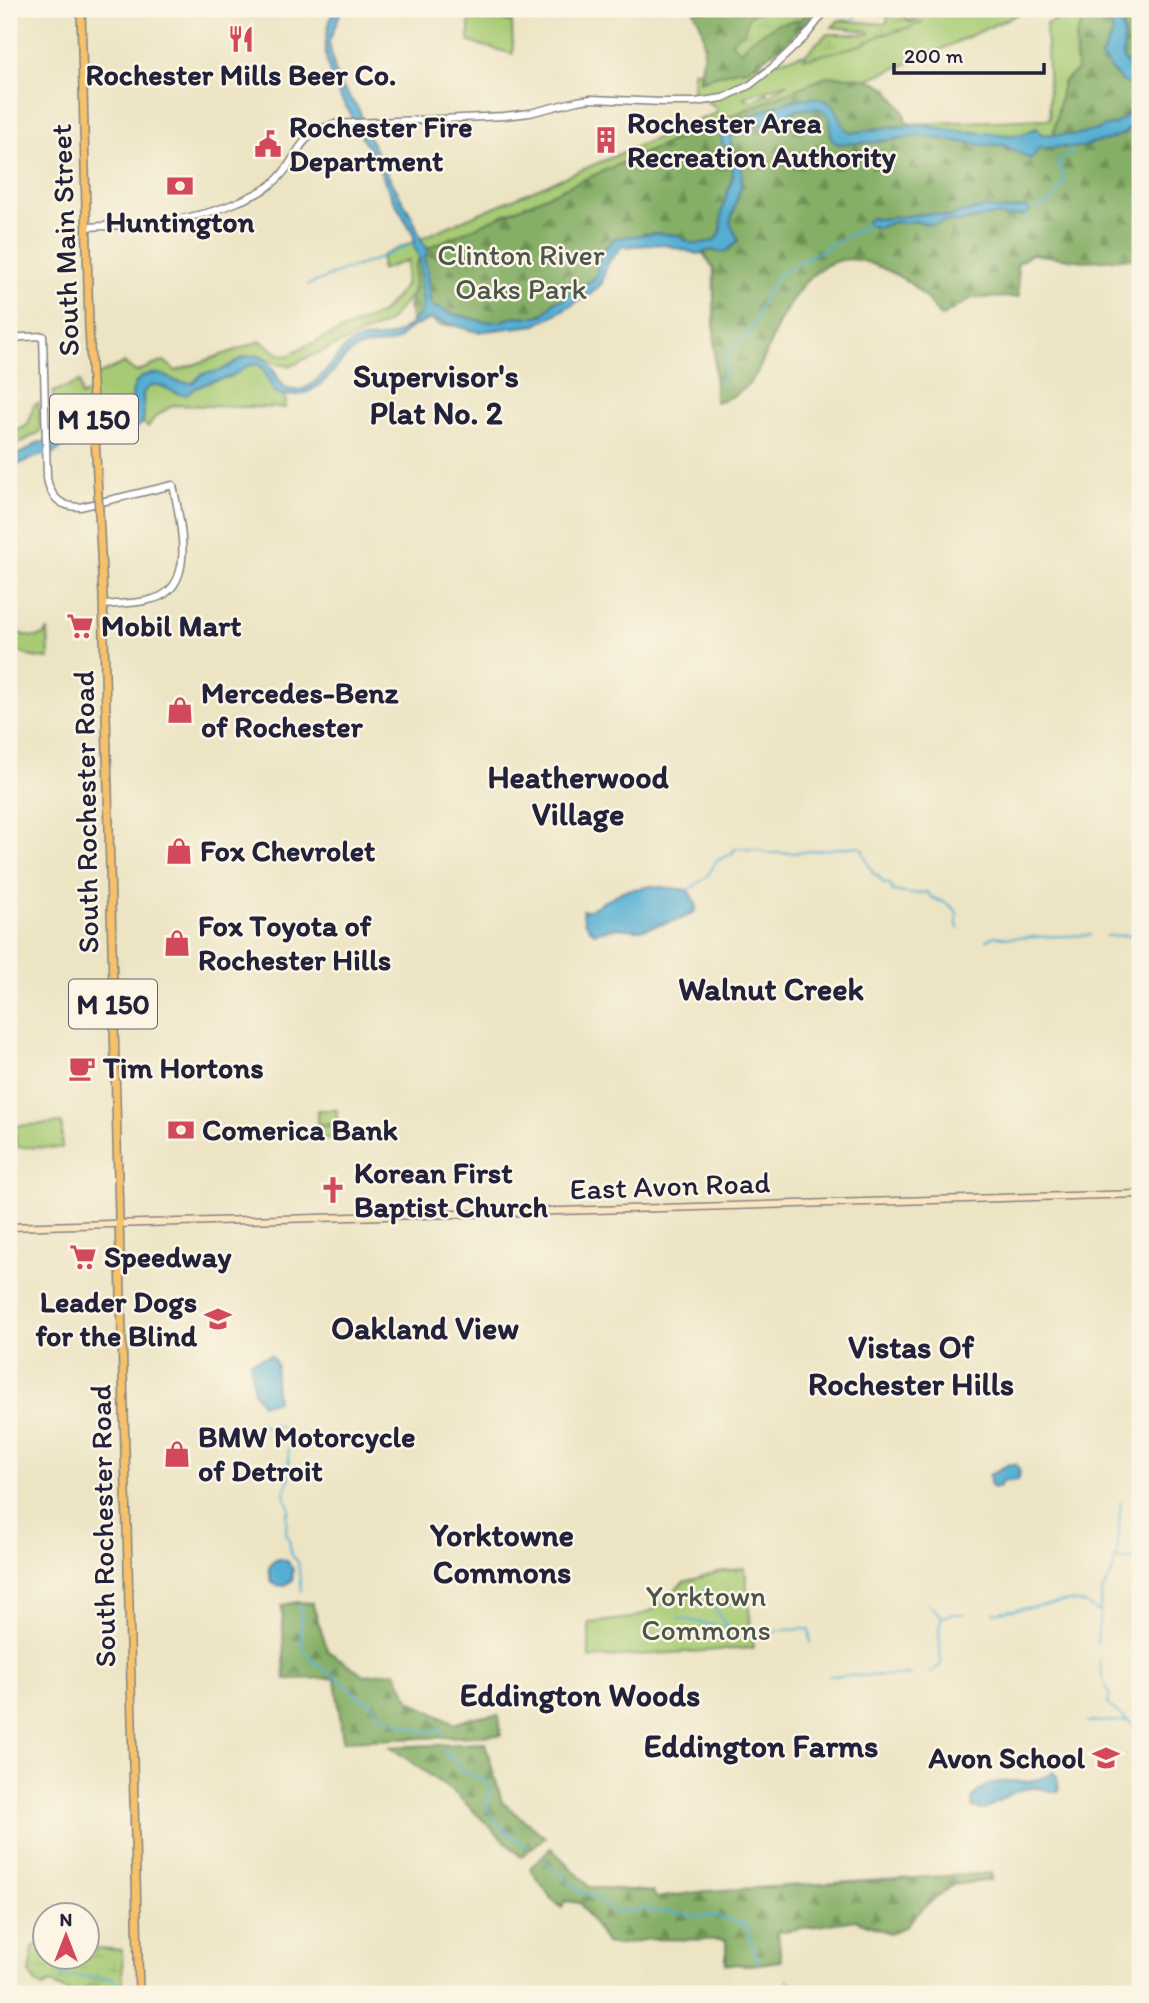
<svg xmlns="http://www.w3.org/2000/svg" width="1149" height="2003" font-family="Itim,sans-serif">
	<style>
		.green { fill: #a7cb75; stroke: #647658; stroke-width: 2; fill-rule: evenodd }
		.forest { fill: url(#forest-firs); stroke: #546850; stroke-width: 2 }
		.wetland { fill: url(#wetland-marsh); stroke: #647658; stroke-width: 2 }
		.water { fill: #55afd3; stroke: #3c6887; stroke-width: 2 }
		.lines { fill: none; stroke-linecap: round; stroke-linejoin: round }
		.stream { stroke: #55afd3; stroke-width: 2 }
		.tertiary-casing { stroke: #87837f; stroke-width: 9 }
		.secondary-casing { stroke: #87837f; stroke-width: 9 }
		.primary-casing { stroke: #87837f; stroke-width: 10 }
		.tertiary { stroke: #fff; stroke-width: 6 }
		.secondary { stroke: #fbe6c4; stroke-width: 6 }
		.primary { stroke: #f5c16b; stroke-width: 7 }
		.primary-bridge-casing { stroke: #87837f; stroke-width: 10; stroke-linecap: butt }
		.primary-bridge { stroke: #f5c16b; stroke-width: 7 }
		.labels { text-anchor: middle; stroke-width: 5; stroke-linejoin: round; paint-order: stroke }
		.shield { fill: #fcf5e5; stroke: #63616e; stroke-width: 2 }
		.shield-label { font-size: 28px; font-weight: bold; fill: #22223b }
		.poi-label { font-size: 30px; font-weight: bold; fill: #22223b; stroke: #fcf5e5; text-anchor: start }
		.street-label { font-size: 30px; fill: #22223b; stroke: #fcf5e5 }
		.park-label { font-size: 30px; fill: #4a554c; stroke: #fcf5e5 }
		.neighbourhood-label { font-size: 32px; font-weight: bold; fill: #22223b; stroke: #fcf5e5 }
	</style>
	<defs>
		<pattern id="forest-firs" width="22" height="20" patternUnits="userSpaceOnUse" patternTransform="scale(1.75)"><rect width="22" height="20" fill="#85af66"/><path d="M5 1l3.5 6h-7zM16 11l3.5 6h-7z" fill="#6c8e55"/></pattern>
		<pattern id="wetland-marsh" width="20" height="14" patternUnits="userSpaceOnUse" patternTransform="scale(1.75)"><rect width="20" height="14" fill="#a7cb75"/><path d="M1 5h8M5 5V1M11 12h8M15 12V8" fill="none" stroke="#8fae66"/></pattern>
	</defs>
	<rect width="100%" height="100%" fill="#fcf5e5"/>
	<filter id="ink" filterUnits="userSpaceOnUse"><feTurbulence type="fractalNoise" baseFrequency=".0143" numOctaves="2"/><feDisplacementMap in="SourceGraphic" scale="14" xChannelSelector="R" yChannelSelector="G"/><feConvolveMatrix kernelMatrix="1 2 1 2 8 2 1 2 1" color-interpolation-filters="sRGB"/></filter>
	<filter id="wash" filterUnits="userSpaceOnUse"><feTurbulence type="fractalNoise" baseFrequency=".00686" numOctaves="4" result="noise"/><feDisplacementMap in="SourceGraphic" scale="28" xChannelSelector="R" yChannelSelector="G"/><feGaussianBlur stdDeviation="1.57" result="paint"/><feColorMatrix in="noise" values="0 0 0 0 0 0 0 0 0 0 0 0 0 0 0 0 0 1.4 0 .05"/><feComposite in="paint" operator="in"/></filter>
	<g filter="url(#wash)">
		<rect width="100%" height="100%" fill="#ece4c3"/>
		<g class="green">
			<path d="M469,9h34v12l9,1 1,32 -44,-12z"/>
			<path d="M939,9h90l-109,50 -58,22 44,43 144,-5 -4,-95 35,-15h59v222l-364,21 -62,77 -1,-189 -179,74 65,66 -137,46 -24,-1 -7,-7 -16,-27 -25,29 -6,5 -80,34c-13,10 -23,8 -36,0l-3,4 21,36 -1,9 -112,-3 -18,12 -7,10 -7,-6 -12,-1 -77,28 -1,-21 3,-1 -1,-34 27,-10 1,14 13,-6 -1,-13 31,-14 12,9 28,-11 12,10 85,-30 18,13 9,2 11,-7 83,-36 23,-27 3,-26 -27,10 1,-14 53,-24 281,-119v-6l-23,-13v-23c88,-3 165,-31 246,-62zM788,83l-18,12 -4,-2 -14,9 -8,-5z"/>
			<path d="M39,403l1,29 -31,17v-14l19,-10 6,-20z"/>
			<path d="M9,628c11,6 28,15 39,3l1,28 -17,-2 -23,-9z"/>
			<rect x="317" y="1110" width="20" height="14"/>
			<path d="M62,1123v25l-49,-1v-4h3l-1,-13h-2v-4z"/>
			<path d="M334,1126l1,12 -18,1 -1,-12z"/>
			<path d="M745,1568l8,80 -164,10v-35l43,-5 21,-8 31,-28 34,-10z"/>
		</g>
		<g class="forest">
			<path d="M694,9h122l-5,8 -29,29 -34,23 -11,1 -38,11c5,-24 10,-47 -5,-69z"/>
			<path d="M1093,9h47v249l-56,3 -52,-7 -15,10 2,33 -47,1 -31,19c-7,-8 -13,-18 -21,-25 -13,-13 -34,-23 -51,-29 -47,-18 -78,33 -94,69 -8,17 -14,39 -27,53 -9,10 -20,14 -33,17l-1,-133 -14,-20 -53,-8 -30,7c-9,13 -18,27 -30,38 -20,17 -63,41 -89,39 -33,-2 -52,-16 -85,0l-5,-19 6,-17 1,-22 8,-17 274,-120 131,-54 29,1 19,5 12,7 16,23 2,10 9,5 3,5 135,5 10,-55 14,-12c-2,-31 -5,-38 16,-61z"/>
			<path d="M297,1602l15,1 16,48 37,24 31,-3 14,29 44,23 20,-7 25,-2 2,20 -158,6 -8,-63 -50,1 -3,-74z"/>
			<path d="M485,1743l17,59 43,35 -24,20 -64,-62 -67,-48z"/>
			<path d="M551,1848l39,39 63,5 3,6 50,-7 286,-18v7l-40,5 -28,22 -19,20 -16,6 -34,-13 -77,12 3,29 -30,4 -25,-1v-24l-77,-1 -32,6 -11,-2 -26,-40 -15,-2 -3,7 -11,-10 -21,-30z"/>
		</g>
		<g class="wetland">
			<path d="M766,9h45l-12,11 -22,4 -29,18 -6,10 -11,-9 7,-8 6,-2 5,-17z"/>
			<path d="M894,9h15l-4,7 3,6h15l-15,6 -27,7 -20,10 -51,13h-6c5,-9 15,-17 23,-24h43l-2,-3 -36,-4 7,-7 45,4 3,-2 1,-7z"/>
			<path d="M42,1942h3l1,16h42v-13l9,3 25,2 1,38 -3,6h-18l-5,-8h-9l-6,8h-10l-22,-11 -7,4 -7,-4 -6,-8 3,-28z"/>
		</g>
		<g class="water">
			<path d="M335,9h7l-13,33 8,38 22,30 7,21 19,39 27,47 11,26 5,6 -4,11 3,7 3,35 3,5 9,2 7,4 37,9 16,-1 13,-5 17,1 12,-3 11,-13 9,-2 4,-5 24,-14 5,-6v-11l7,-14 11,-11 41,-5 21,2 12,7 8,2 16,-3 6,-5 2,-6 1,-20 11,-34 -3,-19 -9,-17v-10l4,-6c9,2 17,-4 25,-8 18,-7 56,-25 75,-16 18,9 11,23 26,33l37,-6 33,-2 39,6 52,4 11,-1 14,-6 4,6 32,1 25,-5 5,-3 12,-3 10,-7 12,-15 -3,-15 -14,-7 -19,-23 12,-23c-2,-11 -3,-15 3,-25h11l-6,10 3,16 -1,24 17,20v37l-15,17 -17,7 -16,3 -10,4 -43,1 -6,9 -4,1 -26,-13h-21l-63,-9 -44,6 -36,2 -6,-3 -2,-3 -1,-18 -2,-5 -10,-7 -20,2 -67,26v9l9,17 2,11 -1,13 -11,37 8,16 -1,3 -10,9 -10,1 -5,-2 -14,4 -36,-10 -41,3 -14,17 -5,19 -11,11 -55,31 -59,7 -46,-13c-8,3 -18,7 -25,12 -4,4 -6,9 -12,11 -12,4 -26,1 -38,7 -12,6 -18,18 -27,27 -14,16 -34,24 -54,17 -7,-9 -8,-23 -17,-29l-10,2 -18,11 -17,4 -17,7 -10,7c-17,0 -29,-21 -43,-2l1,24 -2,7 -7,5 -17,4 -15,-2 -31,11 -20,12 -13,2 -30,12v-12l15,-4 13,-9 18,-3 26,-11 43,-8 11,-8c-7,-20 -2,-42 25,-39 6,1 10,5 16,7 5,2 12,2 17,2 4,-4 7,-9 13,-10 5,-2 10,0 15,-3 9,-4 16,-10 24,-13 32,-10 26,31 49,33 22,2 39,-32 53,-44 14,-12 35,-4 51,-13 9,-5 18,-14 24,-22 3,-9 -1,-17 -1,-26 0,-14 1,-27 -7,-38l1,-6 -3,-9 -20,-35 -18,-39 -23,-40v-4c-23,-32 -35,-67 -16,-105z"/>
			<path d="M986,207l16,3 24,-3 4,3 -5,5 -19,2 -10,-2 -37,7 -13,-1 -13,4 -19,-4 -6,2 -14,-1 -16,6 -10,-3 -1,-4 5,-3 7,1 52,-6 19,4 6,-3z"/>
			<path d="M652,886l36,4 8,14v7l-15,8 -41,11 -25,-2 -21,5 -9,-10 -3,-13 5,1 36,-20z"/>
			<path d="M271,1355l6,10 -2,14 2,22 -15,3 -8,-12 -4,-30z"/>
			<path d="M1009,1464h7c4,5 4,11 2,16l-17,2 -1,4 -7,2 -2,-2 -2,-11z"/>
			<path d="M278,1559l9,1 6,10 -1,10c-9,7 -12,7 -21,2l-2,-14 4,-6z"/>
			<path d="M1053,1772l4,4 2,16c-9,1 -14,-4 -23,-4 -22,0 -34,11 -51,22l-12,-3 -1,-8c21,-31 55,-7 81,-27z"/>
		</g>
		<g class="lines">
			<g class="stream">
				<path d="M852,21l7,-12"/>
				<path d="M1030,210c24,-5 43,-24 28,-47l2,-5 10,-3 1,-3 -2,-4"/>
				<path d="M1026,215v5"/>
				<path d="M308,285l39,-16 28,-9 34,-15 6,-1"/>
				<path d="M721,383l5,-16 2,-16 24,-22 13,-35 16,-22 87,-47"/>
				<path d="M688,890l19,-13 9,-16 15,-7 5,-6 24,2 5,3h27l67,-7c8,6 5,17 13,23v4l6,3 6,7 6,1 3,7 18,3 16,-2c8,12 19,6 30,20v14l2,3"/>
				<path d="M1106,936l34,-1"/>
				<path d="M986,940l9,-4 15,2 80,-3"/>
				<path d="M259,1423l5,3h17l11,15 -4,12 2,24c-4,10 -10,18 -1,27l1,8 -3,1 -1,20 3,6 2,15 7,8 3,29"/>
				<path d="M1117,1553l4,-52"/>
				<path d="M1117,1559l20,2"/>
				<path d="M703,1590l24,37"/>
				<path d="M927,1602l14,14"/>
				<path d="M301,1603v39l2,6 12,15 24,16 20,18 13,6 8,13 41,15 19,-1 3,3"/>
				<path d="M993,1613l77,-12 16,3 14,9"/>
				<path d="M943,1617l9,-3h13"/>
				<path d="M678,1618l50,10"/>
				<path d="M742,1629l27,8 10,-7 30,-1 2,14"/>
				<path d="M1097,1643l5,-52 8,-12 7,-24"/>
				<path d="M1099,1659l5,26 6,10 -3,9 33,26"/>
				<path d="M929,1673l12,-8 -2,-37 3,-11"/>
				<path d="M829,1676l82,-1"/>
				<path d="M1087,1722l42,-1"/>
				<path d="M444,1748l4,10h5l8,13c8,2 21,8 29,13l1,9 -5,9c6,23 25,33 42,45"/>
				<path d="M544,1862l15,10 25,23 8,-1 4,7 8,1 7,9h24l10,-2 11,3 10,-1 30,5h18l30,8 3,2c0,9 8,27 12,36"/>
				<path d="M44,1946l2,5"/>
				<path d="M54,1958l4,6 -1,7 5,5 48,2 13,10"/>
				<path d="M787,1979l5,8 1,7"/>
			</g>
		</g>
	</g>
	<g filter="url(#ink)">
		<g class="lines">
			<defs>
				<g id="tertiary">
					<path d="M87,227c53,-3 104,-4 153,-26 12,-5 24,-10 33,-18 26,-21 20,-47 61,-59l170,-8 26,-3 47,-12 14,-2 72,3h32l28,-4 27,-13 24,-19 31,-29 22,-28"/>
					<path d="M9,339l14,-2 20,-1 4,142c3,19 14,29 33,29l93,-22c6,32 26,102 -20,114 -15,5 -33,4 -49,6"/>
				</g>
				<path id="secondary" d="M9,1227l1131,-33"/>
				<g id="primary">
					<path d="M81,9l8,318"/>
					<path d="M99,512l4,84c10,466 22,932 36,1398"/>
				</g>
			</defs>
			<use href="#tertiary" class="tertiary-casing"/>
			<use href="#secondary" class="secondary-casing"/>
			<use href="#primary" class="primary-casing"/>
			<use href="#tertiary" class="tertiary"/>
			<use href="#secondary" class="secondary"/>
			<use href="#primary" class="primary"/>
			<defs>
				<path id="primary-bridge" d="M89,327l10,185"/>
			</defs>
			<use href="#primary-bridge" class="primary-bridge-casing"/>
			<use href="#primary-bridge" class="primary-bridge"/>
		</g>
	</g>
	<defs>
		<symbol id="restaurant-bare" viewBox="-9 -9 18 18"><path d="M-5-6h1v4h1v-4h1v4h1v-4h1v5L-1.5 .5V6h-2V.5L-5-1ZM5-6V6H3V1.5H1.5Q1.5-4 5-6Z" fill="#d1495b" stroke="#fcf5e5" stroke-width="2.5" paint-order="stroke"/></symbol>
		<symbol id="building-bare" viewBox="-9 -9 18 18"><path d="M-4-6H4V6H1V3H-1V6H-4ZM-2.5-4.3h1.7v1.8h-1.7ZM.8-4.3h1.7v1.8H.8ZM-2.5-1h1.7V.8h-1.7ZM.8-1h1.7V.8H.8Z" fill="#d1495b" stroke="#fcf5e5" stroke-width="2.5" paint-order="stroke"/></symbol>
		<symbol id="civic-bare" viewBox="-9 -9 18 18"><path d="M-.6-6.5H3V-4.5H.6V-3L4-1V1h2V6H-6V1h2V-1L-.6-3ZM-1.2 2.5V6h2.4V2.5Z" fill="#d1495b" stroke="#fcf5e5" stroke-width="2.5" paint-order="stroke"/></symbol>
		<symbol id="bank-bare" viewBox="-9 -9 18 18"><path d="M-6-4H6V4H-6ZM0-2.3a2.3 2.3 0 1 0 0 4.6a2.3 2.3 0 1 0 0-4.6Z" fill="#d1495b" stroke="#fcf5e5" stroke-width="2.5" paint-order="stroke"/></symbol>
		<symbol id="supermarket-bare" viewBox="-9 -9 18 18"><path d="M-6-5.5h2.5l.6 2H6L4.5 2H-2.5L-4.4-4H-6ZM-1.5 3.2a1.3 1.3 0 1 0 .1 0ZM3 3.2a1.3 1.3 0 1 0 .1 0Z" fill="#d1495b" stroke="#fcf5e5" stroke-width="2.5" paint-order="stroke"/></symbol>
		<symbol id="shop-bare" viewBox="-9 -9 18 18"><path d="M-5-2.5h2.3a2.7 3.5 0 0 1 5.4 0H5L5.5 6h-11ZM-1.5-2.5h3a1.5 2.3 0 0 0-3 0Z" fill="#d1495b" stroke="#fcf5e5" stroke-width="2.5" paint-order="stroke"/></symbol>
		<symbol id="cafe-bare" viewBox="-9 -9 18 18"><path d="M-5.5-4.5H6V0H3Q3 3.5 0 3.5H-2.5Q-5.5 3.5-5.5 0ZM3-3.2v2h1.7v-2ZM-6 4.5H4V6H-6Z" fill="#d1495b" stroke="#fcf5e5" stroke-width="2.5" paint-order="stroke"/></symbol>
		<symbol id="church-bare" viewBox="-9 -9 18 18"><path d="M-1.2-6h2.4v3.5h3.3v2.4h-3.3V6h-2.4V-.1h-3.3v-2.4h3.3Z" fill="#d1495b" stroke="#fcf5e5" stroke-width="2.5" paint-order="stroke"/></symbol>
		<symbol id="school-bare" viewBox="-9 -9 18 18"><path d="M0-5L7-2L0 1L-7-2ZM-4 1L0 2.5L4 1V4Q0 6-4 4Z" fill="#d1495b" stroke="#fcf5e5" stroke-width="2.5" paint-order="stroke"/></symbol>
	</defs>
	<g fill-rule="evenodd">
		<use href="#restaurant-bare" x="222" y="20" width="38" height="38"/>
		<use href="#building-bare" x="587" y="121" width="38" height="38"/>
		<use href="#civic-bare" x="249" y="125" width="38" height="38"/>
		<use href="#bank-bare" x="161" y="167" width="38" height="38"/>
		<use href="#supermarket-bare" x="61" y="607" width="38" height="38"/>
		<use href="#shop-bare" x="161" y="691" width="38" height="38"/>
		<use href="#shop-bare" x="160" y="832" width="38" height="38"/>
		<use href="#shop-bare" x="158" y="924" width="38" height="38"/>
		<use href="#cafe-bare" x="63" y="1049" width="38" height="38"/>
		<use href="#bank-bare" x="162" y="1111" width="38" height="38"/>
		<use href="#church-bare" x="314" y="1171" width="38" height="38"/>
		<use href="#supermarket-bare" x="64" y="1238" width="38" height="38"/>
		<use href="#school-bare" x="199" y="1300" width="38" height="38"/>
		<use href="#shop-bare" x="158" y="1435" width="38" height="38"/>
		<use href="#school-bare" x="1087" y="1739" width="38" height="38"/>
	</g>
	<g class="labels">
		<g class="shield">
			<rect x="50" y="394.5" width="88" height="49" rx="5"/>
			<rect x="69" y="979.5" width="88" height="49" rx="5"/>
		</g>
		<g class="shield-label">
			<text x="94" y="429">M 150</text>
			<text x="113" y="1014">M 150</text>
		</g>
		<g class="poi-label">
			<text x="241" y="85" text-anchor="middle">Rochester Mills Beer Co.</text>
			<text x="627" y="133">Rochester Area<tspan x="627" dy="34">Recreation Authority</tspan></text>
			<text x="289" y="137">Rochester Fire<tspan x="289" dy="34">Department</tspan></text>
			<text x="180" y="232" text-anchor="middle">Huntington</text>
			<text x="101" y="636">Mobil Mart</text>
			<text x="201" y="703">Mercedes-Benz<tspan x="201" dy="34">of Rochester</tspan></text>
			<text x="200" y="861">Fox Chevrolet</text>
			<text x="198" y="936">Fox Toyota of<tspan x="198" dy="34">Rochester Hills</tspan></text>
			<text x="103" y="1078">Tim Hortons</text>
			<text x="202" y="1140">Comerica Bank</text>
			<text x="354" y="1183">Korean First<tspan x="354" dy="34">Baptist Church</tspan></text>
			<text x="104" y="1267">Speedway</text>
			<text x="197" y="1312" text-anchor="end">Leader Dogs<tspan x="197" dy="34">for the Blind</tspan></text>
			<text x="198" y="1447">BMW Motorcycle<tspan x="198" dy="34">of Detroit</tspan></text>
			<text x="1085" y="1768" text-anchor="end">Avon School</text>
		</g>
		<g class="street-label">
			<text transform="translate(65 240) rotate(-92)" y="10">South Main Street</text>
			<text transform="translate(86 812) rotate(-91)" y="10">South Rochester Road</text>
			<text transform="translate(670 1186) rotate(-2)" y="10">East Avon Road</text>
			<text transform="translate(103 1526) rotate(-91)" y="10">South Rochester Road</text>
		</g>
		<g class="park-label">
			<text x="521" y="265">Clinton River<tspan x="521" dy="34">Oaks Park</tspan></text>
			<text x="706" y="1606">Yorktown<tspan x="706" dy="34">Commons</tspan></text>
		</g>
		<g class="neighbourhood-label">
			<text x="436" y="387">Supervisor's<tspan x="436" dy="37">Plat No. 2</tspan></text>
			<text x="578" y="788">Heatherwood<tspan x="578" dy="37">Village</tspan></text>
			<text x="771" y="1000">Walnut Creek</text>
			<text x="425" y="1339">Oakland View</text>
			<text x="911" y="1358">Vistas Of<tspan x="911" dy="37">Rochester Hills</tspan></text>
			<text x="502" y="1546">Yorktowne<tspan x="502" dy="37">Commons</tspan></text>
			<text x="580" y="1706">Eddington Woods</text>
			<text x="761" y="1757">Eddington Farms</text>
		</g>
	</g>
	<rect width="1149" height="2003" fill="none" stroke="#fcf5e5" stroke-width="35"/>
	<g transform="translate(66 1936)"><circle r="33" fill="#fcf5e5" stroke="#a5a1a1" stroke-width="2"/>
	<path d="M0-5L12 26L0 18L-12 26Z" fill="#d1495b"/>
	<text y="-10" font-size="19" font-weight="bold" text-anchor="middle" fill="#22223b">N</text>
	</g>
	<path d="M894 63v10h150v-10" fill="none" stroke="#22223b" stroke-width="3.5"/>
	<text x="904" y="63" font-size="21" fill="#22223b" stroke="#fcf5e5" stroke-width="5" paint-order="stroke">200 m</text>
</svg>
